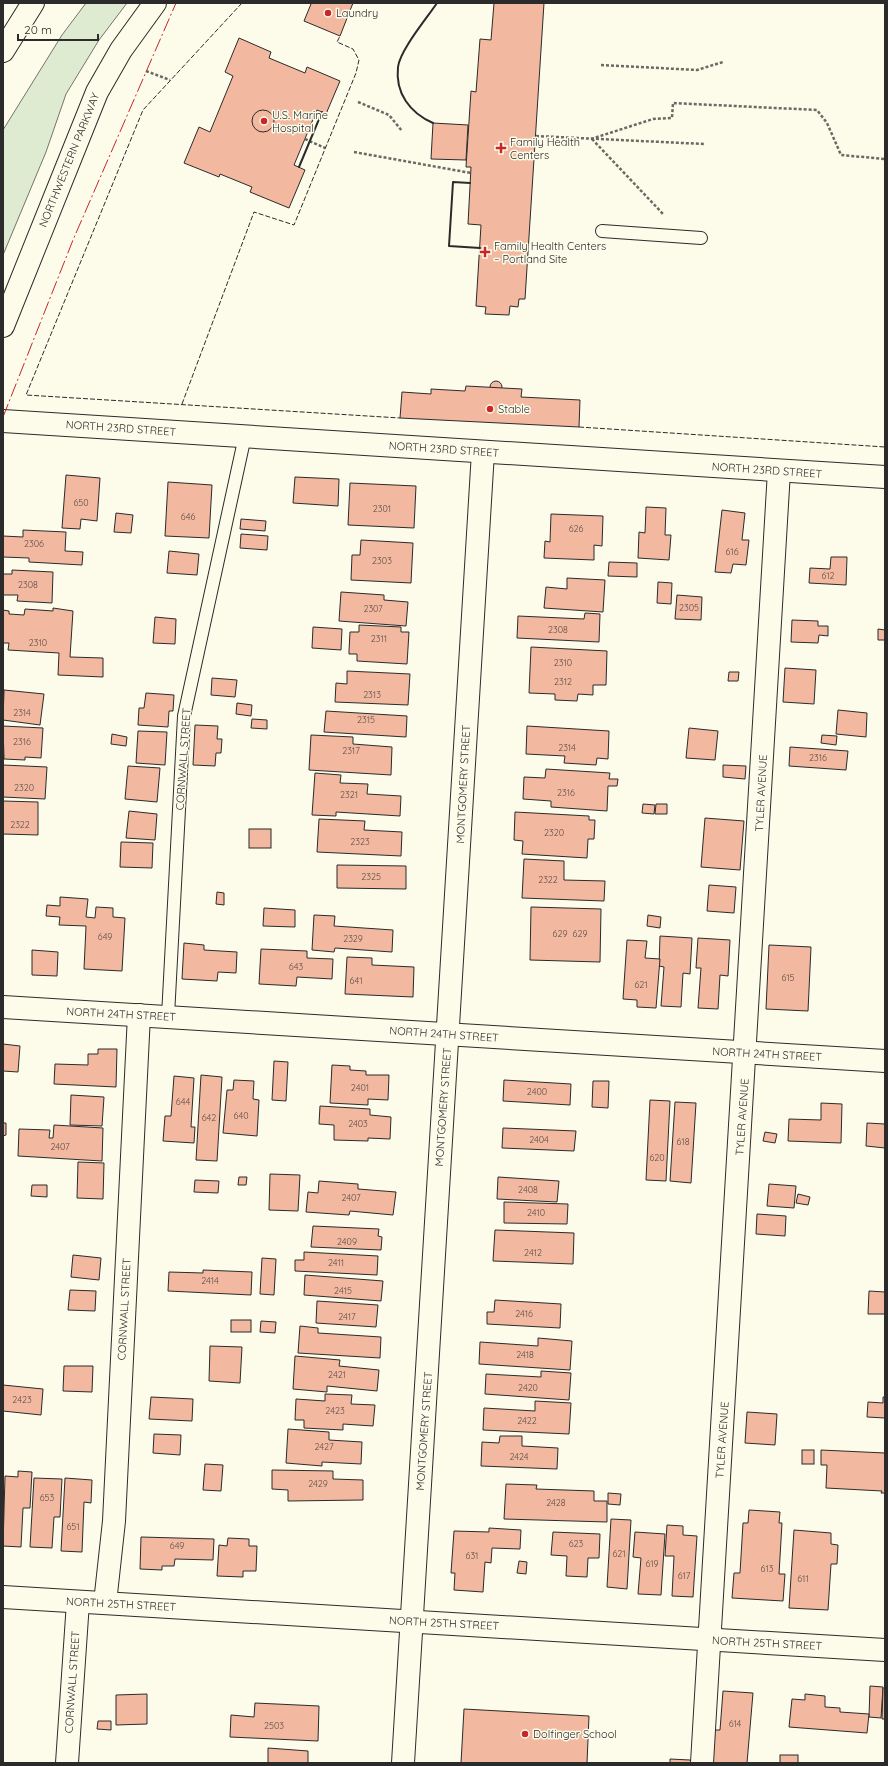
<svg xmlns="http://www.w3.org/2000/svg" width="888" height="1766" font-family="Quicksand,sans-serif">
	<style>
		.green { fill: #deebd1; stroke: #74746e }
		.building { fill: #f2b8a0; stroke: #2b2b2b }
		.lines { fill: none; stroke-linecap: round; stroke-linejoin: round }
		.service-casing { stroke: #2b2b2b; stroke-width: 14 }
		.minor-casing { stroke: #2b2b2b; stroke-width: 24 }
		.tertiary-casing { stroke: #2b2b2b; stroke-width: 24 }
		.motorway-casing { stroke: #2b2b2b; stroke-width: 24 }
		.path { stroke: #6a6964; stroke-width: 2.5; stroke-dasharray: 3 2; stroke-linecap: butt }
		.service { stroke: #fdfbea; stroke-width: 12 }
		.minor { stroke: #fdfbea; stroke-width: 22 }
		.tertiary { stroke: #fdfbea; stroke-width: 22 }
		.motorway { stroke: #fdfbea; stroke-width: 22 }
		.fence { stroke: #2b2b2b; stroke-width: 1; stroke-dasharray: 5 2; stroke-linecap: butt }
		.wall { stroke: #2b2b2b; stroke-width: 2 }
		.power { stroke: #c62828; stroke-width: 1; stroke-dasharray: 14 3 2 3; stroke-linecap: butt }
		.poi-dot { fill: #c62828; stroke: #fdfbea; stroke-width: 1.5 }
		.labels { text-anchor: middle; stroke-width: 3; stroke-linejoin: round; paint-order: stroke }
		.number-label { font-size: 9px; fill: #5d4e48 }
		.poi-label { font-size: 11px; fill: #2b2b2b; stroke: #fdfbea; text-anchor: start }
		.street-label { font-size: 11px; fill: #2b2b2b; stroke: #fdfbea }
	</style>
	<rect width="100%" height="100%" fill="#fdfbea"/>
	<path class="green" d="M86,3h41l-28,37 -33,54 -20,58 -43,103v-125l59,-95z"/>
	<g class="building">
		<path d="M308,3h45l-13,33 -36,-15 7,-17z"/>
		<path d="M494,3h50l-19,296h-6l-1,8 -8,-1 -1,9 -24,-1 1,-7 -10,-1 5,-81 -13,-1 3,-57h-5l5,-76 5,1 4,-53 11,1z"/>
		<path d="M239,38l32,14 -2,6 36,15 2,-6 33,14 -14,33 -9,-4 -23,55 11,5 -16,38 -39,-16 2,-5 -32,-13 -1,3 -35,-14 15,-36 11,5 23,-56 -8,-4z"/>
		<circle cx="263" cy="121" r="11"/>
		<path d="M433,123l35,2 -2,35 -35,-1z"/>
		<circle cx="496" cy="387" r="6"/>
		<path d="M466,386l56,3 -1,8 59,3 -1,27 -179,-9 2,-26 29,2v-5l34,2z"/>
		<path d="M66,475l34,3 -3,43 -16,-2 -1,10 -18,-1z"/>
		<path d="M295,477l44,2 -1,27 -45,-3z"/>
		<path d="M168,482l44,3 -3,53 -44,-2z"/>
		<path d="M350,483l66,3 -2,42 -66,-3z"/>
		<path d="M646,507l20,1 -1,27h6l-2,25 -31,-2 1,-26 6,1z"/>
		<path d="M722,510l23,3 -3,27h7l-3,25 -13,-1 -2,9 -16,-1z"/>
		<path d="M116,513l17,2 -2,18 -17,-1z"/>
		<path d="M551,514l52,2 -1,30 -8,-1v15l-50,-2 1,-17 5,1z"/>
		<path d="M241,519l25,2 -1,10 -25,-2z"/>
		<path d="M23,530l43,2 -1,19 18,1 -1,13 -53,-3v-4l-26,-1v-21l20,1z"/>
		<path d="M241,534l27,2 -1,14 -27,-2z"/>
		<path d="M361,540l52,3 -2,40 -60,-3 1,-25h8z"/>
		<path d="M169,551l30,3 -2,21 -30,-2z"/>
		<path d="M831,557h16l-1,28 -37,-2 1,-15 20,1z"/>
		<path d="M609,562l28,1v14l-29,-1z"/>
		<path d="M12,570l41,2 -1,31 -35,-2 1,-6h-15v-21h9z"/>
		<path d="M567,578l38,2 -2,32 -59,-4 2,-21 21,2z"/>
		<path d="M658,582l14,1 -1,21 -14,-1z"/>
		<path d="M341,592l43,3v5l24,2 -2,24 -67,-5z"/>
		<path d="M677,595l25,2 -1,23 -26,-1z"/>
		<path d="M53,608l20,3 -3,46 33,1v19l-45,-2 1,-22 -51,-3 1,-7h-6v-33l6,1v3l15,1 1,-6 28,2z"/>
		<path d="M585,613l15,1 -1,28 -82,-4 1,-22 66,3z"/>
		<path d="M155,617l21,2 -1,25 -22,-1z"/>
		<path d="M792,620l26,1v5h10v10l-9,-1 -1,8 -27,-1z"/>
		<path d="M359,625l42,2v5h8l-2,32 -50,-3v-7h-8v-3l1,-19h9z"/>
		<path d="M313,627l29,2 -1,21 -29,-2z"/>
		<path d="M878,629l7,1v10h-7z"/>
		<path d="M531,647l76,4 -1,34h-13v10l-15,-1 -1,7 -22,-1v-6l-26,-1z"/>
		<path d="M785,668l31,2 -2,34 -31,-2z"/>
		<path d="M347,671l63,3 -2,31 -73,-3 1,-19 11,1z"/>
		<path d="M729,672h10l-1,9h-10z"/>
		<path d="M212,678l25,2 -2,17 -24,-2z"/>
		<path d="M4,690l40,4 -4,31 -37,-5z"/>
		<path d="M146,693l28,2 -1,16h-4l-1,16 -30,-2 1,-17h5z"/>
		<path d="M237,703l15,2 -1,11 -15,-2z"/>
		<path d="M838,710l29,3 -1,24 -30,-3z"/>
		<path d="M326,711l81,5 -1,21 -82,-5z"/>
		<path d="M252,719l15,1v9l-16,-1z"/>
		<path d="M195,725l23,1 -1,13h5l-1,14h-5l-1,13 -22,-1z"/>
		<path d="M3,726l40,2 -2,30 -16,-1v3l-21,-1z"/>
		<path d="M527,726l82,5 -1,28 -11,-1 -1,7 -32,-2 1,-7 -39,-2z"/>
		<path d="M689,728l29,3 -3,29 -29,-2z"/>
		<path d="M138,731l29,1 -2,33 -29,-2z"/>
		<path d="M112,734l15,3 -1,9 -15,-2z"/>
		<path d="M311,735l42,2v7l39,3 -1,28 -82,-5z"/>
		<path d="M822,735l15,1 -1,9 -15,-2z"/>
		<path d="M790,747l58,4 -2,19 -57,-4z"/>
		<path d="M3,765l44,2 -2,32 -42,-2z"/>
		<path d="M723,765l23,1 -1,13 -22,-2z"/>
		<path d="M128,766l32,2 -3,34 -32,-3z"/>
		<path d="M546,769l64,4 -1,6h9l-1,7h-9l-1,25 -56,-4v-6l-28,-2 1,-22 21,1z"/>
		<path d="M315,773l26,2 -1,8 28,1 -1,10 34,2 -1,20 -64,-4v4l-24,-1z"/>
		<path d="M3,801l35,1v33l-35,-1z"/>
		<path d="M643,804l12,1 -1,9 -12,-1z"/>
		<path d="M656,804h11v10h-12z"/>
		<path d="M129,811l28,3 -2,26 -29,-2z"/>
		<path d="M515,812l74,4v4h6l-1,19h-6l-1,19 -65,-4 1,-13 -9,-1z"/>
		<path d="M705,818l39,3 -4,49 -39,-3z"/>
		<path d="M319,819l46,2 -1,9 38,2 -1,24 -84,-4z"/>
		<rect x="249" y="829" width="22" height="19"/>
		<path d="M121,842l32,1 -1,25 -32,-1z"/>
		<path d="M524,859l40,2v19l41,1 -1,20 -82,-3z"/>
		<path d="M337,865l69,1v23l-69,-1z"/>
		<path d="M709,885l27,2 -2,26 -27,-2z"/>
		<path d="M217,892l7,1v12l-8,-1z"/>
		<path d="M60,897l28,2 -2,18 9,1 1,-11 17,1v9l12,1 -3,53 -38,-2 2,-43 -27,-1 1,-8 -14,-1 1,-11 13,1z"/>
		<path d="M531,907l70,2 -1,53 -70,-2z"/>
		<path d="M264,908l31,2v17l-32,-1z"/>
		<path d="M314,915l21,1 -1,10 59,4 -1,22 -57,-4 -1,4 -22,-2z"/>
		<path d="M648,915l13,2 -1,11 -13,-2z"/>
		<path d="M660,936l32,2 -2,36 -7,-1 -2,34 -20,-1 3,-39 -5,-1z"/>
		<path d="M698,938l32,2 -2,36 -8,-1 -2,34 -20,-1 3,-40h-5z"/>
		<path d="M627,940l20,1 -2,17 15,1 -4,49 -19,-1v-7l-14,-1z"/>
		<path d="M184,943l20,2v5l33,2 -1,21 -18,-1 -1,9 -35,-2z"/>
		<path d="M769,945l42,2 -3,64 -42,-2z"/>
		<path d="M261,949l46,2v7l26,1 -1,20 -35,-2 -1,9 -37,-2z"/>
		<path d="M32,950l26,2 -1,24 -25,-1z"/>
		<path d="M347,957l25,1v7l42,2 -1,30 -68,-3z"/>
		<path d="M3,1044l17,2 -2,26 -15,-1z"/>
		<path d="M98,1049h19l-1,38 -62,-3 1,-20 33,1v-11h10z"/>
		<path d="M274,1061l14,1 -2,39 -14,-1z"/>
		<path d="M332,1065l18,1v4l16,1v4h23l-1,25 -20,-1v6l-38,-2z"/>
		<path d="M201,1075l21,2 -5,84 -21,-1z"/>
		<path d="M174,1076l20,2 -3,49h4l-1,16 -31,-2 2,-25h6z"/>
		<path d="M234,1080l20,1 -1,18 6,1 -2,36 -34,-3 4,-43h6z"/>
		<path d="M504,1080l67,4 -1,21 -67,-4z"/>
		<path d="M593,1081h16l-1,27 -16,-1z"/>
		<path d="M71,1095l33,2 -2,29 -32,-1z"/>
		<path d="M650,1100l20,1 -4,80 -20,-1z"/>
		<path d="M675,1102l21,1 -5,80 -21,-2z"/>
		<path d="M821,1103l21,1 -1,39 -53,-2 1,-22 32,1z"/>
		<path d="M320,1106l50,3v6l21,2 -1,22 -22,-1v3l-34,-1v-15l-15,-1z"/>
		<path d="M3,1123h3v12l-3,1z"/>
		<path d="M867,1123l18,1v24l-19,-2z"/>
		<path d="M54,1125l49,3 -1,33 -84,-5 1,-27 31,1 -1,8h4z"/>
		<path d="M503,1128l73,3 -2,20 -72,-3z"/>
		<path d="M765,1132l12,2 -2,9 -12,-2z"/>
		<path d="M78,1162l26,1 -1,36 -26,-1z"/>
		<path d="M270,1174l30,1 -2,36 -29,-1z"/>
		<path d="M239,1177h8l-1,8h-8z"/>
		<path d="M498,1177l61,4 -2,21 -60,-3z"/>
		<path d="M195,1180l24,1 -1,12 -24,-1z"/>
		<path d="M319,1181l39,3v5l38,3 -3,23 -43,-4 -1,4 -43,-3 2,-20 10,1z"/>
		<path d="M769,1184l27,2 -2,22 -27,-2z"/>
		<path d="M32,1185h15v12l-16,-1z"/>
		<path d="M798,1194l12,3 -2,8 -12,-2z"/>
		<path d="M504,1202l64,2 -1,20 -63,-1z"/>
		<path d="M757,1214l29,2 -1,20 -29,-2z"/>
		<path d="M313,1226l66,3 -1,7 4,1 -1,13 -70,-3z"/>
		<path d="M495,1230l79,3 -1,31 -80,-3z"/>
		<path d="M304,1252l74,4 -1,19 -82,-4v-11h9z"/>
		<path d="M73,1255l28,3 -2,22 -28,-3z"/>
		<path d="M262,1258l14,1 -2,36 -14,-1z"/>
		<path d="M203,1270l49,2 -1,23 -83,-4 1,-19 34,1z"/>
		<path d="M305,1275l78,6 -2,20 -77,-6z"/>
		<path d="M70,1290l26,1 -1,20 -27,-1z"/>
		<path d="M869,1291l16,1v22h-17z"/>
		<path d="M495,1300l66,4 -1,24 -73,-4v-12h7z"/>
		<path d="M317,1301l61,4 -2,22 -60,-4z"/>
		<rect x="231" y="1320" width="20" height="12"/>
		<path d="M261,1321l15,1 -1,11 -15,-1z"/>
		<path d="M300,1326l18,2v5l63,4 -1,21 -82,-5z"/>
		<path d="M538,1338l34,3 -2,29 -91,-6 1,-22 58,4z"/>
		<path d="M210,1346l32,1 -2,36 -31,-2z"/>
		<path d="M295,1356l45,4 -1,6 40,4 -2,21 -50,-5v6l-34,-3z"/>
		<path d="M64,1366h29l-1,26 -29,-1z"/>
		<path d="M541,1371l30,2 -2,27 -84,-6 1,-20 55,3z"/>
		<path d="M3,1385l40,4 -2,26 -38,-4z"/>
		<path d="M325,1394l27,1 -1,9 24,1 -2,21 -30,-2v6l-39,-2v-8h-9l1,-21 29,2z"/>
		<path d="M151,1397l42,2 -1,22 -43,-2z"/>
		<path d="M883,1397h2v21l-18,-1 1,-15 15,1z"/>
		<path d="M535,1401l36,2 -2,31 -86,-4 1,-22 51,3z"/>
		<path d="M747,1412l30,2 -2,31 -30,-2z"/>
		<path d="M288,1429l41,3v8l33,2 -1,22 -39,-2v4l-36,-3z"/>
		<path d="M154,1434l27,1 -1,20 -27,-2z"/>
		<path d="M500,1436h22v10l36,2 -1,21 -76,-3 1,-24 17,1z"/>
		<rect x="802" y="1450" width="12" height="14"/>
		<path d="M821,1450l64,3v40h-4l1,-2 -56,-3 1,-23h-6z"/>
		<path d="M205,1464l18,1 -2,26 -18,-1z"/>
		<path d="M272,1470l61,1v8l30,1v20l-75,1v-11l-16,-1z"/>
		<path d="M18,1471l14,1 -2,36h-7l-2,39 -18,-1 2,-70 13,1z"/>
		<path d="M34,1478l28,1 -2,38h-6l-2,31 -22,-1z"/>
		<path d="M65,1478l27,2 -1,23 -7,-1 -2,50 -21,-1z"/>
		<path d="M506,1484l31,1 -1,4 58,2v10h13v21l-103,-3z"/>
		<path d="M608,1493l13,1 -1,11 -12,-1z"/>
		<path d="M749,1510l31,2 -1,11h3l-3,51h6l-2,27 -51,-3 2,-25h6l3,-50h5z"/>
		<path d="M611,1519l20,1 -4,69 -20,-2z"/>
		<path d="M667,1525l16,1v9l14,1 -4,61 -21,-1 2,-40h-9z"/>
		<path d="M489,1528l32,2 -1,19 -28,-1 -1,15 -6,-1 -2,30 -29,-2 1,-17h-4l3,-42 35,1z"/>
		<path d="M794,1530l37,3v11l7,1 -1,19h-6l-3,46 -39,-2z"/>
		<path d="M553,1532l47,2 -1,24h-11l-1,19 -21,-1 1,-20 -16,-1z"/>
		<path d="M635,1532l30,2 -4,61 -23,-1 3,-36 -8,-1z"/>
		<path d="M141,1537l73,2 -1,21 -38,-1 -1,7h-12v4l-22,-1z"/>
		<path d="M228,1538l21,1v7h8l-1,25h-13v6l-26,-1 2,-31 8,1z"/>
		<path d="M519,1561l8,1 -1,12 -9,-1z"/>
		<path d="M870,1686l13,1 -2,31 -12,-1z"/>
		<path d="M883,1688h2v31h-3z"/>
		<path d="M723,1691l30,2 -6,70h-36l3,-33h6z"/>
		<path d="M147,1694v30l-31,1v-30z"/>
		<path d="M805,1694l20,2v11l15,1v4l29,2 -2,19 -78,-6 3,-28 13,1z"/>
		<path d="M255,1703l64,3 -1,35 -88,-4 1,-22 23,2z"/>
		<path d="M464,1709l125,7 -2,47h-126z"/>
		<path d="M98,1721h13v9l-14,-1z"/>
		<path d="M268,1748l40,3v12h-40z"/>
		<rect x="780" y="1755" width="18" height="8"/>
		<path d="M670,1759l20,1 2,1v2h-22z"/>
	</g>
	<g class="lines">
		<defs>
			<g id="service">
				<path d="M602,231l99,7"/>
				<path d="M168,1016l16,-300 61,-280"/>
			</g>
			<g id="minor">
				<path d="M3,326l94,-234 24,-42 34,-47"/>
				<path d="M3,421l882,56"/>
				<path d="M3,1007l882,54"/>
				<path d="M3,1597l882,53"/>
				<path d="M105,1603l9,-82 25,-506"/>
				<path d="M67,1763l11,-161"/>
				<path d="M702,1763l77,-1292"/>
			</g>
			<path id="tertiary" d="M403,1763l80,-1311"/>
			<path id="motorway" d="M3,51l30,-48"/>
		</defs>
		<use href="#service" class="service-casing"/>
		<use href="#minor" class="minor-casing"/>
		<use href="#tertiary" class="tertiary-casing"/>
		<use href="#motorway" class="motorway-casing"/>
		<g class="path">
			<path d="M601,65l96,5 26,-8"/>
			<path d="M146,71l24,9"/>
			<path d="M358,102l31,13 13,16"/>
			<path d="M536,136l168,8"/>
			<path d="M305,139l20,9"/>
			<path d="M591,139l62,-20 19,-1 1,-15 144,7 10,13 14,32 44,4"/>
			<path d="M592,139l72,76"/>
			<path d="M354,152l117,21"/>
		</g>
		<use href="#service" class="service"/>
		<use href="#minor" class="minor"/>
		<use href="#tertiary" class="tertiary"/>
		<use href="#motorway" class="motorway"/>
		<g class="fence">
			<path d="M242,3l-99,107 -117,285 374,23"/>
			<path d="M182,404l72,-192 40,13 62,-152 3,-13 -6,-11 -16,-7 3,-6"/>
			<path d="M579,427l306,20"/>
		</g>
		<g class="wall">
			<path d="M433,123c-23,-10 -38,-30 -35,-56 2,-17 29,-49 39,-64"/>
			<path d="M299,167l23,-55"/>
			<path d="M470,183l-17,-1 -4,64 31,2"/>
		</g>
		<path class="power" d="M3,417l70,-177 103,-237"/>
	</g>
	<g class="poi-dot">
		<circle cx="328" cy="13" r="4"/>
		<circle cx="264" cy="121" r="4"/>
		<path d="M499 142h4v4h4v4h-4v4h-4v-4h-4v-4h4z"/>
		<path d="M483 246h4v4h4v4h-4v4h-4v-4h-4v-4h4z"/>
		<circle cx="490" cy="409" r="4"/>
		<circle cx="525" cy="1734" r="4"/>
	</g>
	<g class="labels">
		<g class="number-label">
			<text x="81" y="506">650</text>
			<text x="382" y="512">2301</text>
			<text x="188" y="520">646</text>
			<text x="576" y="532">626</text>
			<text x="34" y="547">2306</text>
			<text x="732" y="555">616</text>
			<text x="382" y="564">2303</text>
			<text x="828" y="579">612</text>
			<text x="28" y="588">2308</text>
			<text x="689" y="611">2305</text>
			<text x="373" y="612">2307</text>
			<text x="558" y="633">2308</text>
			<text x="379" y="642">2311</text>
			<text x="38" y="646">2310</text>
			<text x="563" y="666">2310</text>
			<text x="563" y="685">2312</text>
			<text x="372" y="698">2313</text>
			<text x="22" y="716">2314</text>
			<text x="366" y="723">2315</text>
			<text x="22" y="745">2316</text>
			<text x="567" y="751">2314</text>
			<text x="351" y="754">2317</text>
			<text x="818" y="761">2316</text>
			<text x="24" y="791">2320</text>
			<text x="566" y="796">2316</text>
			<text x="349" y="798">2321</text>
			<text x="20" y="828">2322</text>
			<text x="554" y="836">2320</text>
			<text x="360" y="845">2323</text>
			<text x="371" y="880">2325</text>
			<text x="548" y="883">2322</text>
			<text x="560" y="937">629</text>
			<text x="580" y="937">629</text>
			<text x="105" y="940">649</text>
			<text x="353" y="942">2329</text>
			<text x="296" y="970">643</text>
			<text x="788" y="981">615</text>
			<text x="356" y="984">641</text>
			<text x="641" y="988">621</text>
			<text x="360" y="1091">2401</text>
			<text x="537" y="1095">2400</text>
			<text x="183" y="1105">644</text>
			<text x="241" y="1119">640</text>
			<text x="209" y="1121">642</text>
			<text x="358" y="1127">2403</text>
			<text x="539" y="1143">2404</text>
			<text x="683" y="1145">618</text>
			<text x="60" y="1150">2407</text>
			<text x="657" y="1161">620</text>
			<text x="528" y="1193">2408</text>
			<text x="351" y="1201">2407</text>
			<text x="536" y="1216">2410</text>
			<text x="347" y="1245">2409</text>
			<text x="533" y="1256">2412</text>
			<text x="336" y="1266">2411</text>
			<text x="210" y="1284">2414</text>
			<text x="343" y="1294">2415</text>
			<text x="524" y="1317">2416</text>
			<text x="347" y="1320">2417</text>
			<text x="525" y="1358">2418</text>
			<text x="337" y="1378">2421</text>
			<text x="528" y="1391">2420</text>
			<text x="22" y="1403">2423</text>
			<text x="335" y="1414">2423</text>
			<text x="527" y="1424">2422</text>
			<text x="324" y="1450">2427</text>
			<text x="519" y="1460">2424</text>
			<text x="318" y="1487">2429</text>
			<text x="47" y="1501">653</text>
			<text x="556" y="1506">2428</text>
			<text x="73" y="1530">651</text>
			<text x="576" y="1547">623</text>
			<text x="177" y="1549">649</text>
			<text x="619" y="1557">621</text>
			<text x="472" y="1559">631</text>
			<text x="652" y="1567">619</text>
			<text x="767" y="1572">613</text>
			<text x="684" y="1579">617</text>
			<text x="803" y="1582">611</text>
			<text x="735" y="1727">614</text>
			<text x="274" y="1729">2503</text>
		</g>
		<g class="poi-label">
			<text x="336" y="17">Laundry</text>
			<text x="272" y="119">U.S. Marine<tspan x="272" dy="13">Hospital</tspan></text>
			<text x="510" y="146">Family Health<tspan x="510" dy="13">Centers</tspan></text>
			<text x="494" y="250">Family Health Centers<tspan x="494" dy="13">– Portland Site</tspan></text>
			<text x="498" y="413">Stable</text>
			<text x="533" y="1738">Dolfinger School</text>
		</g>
		<g class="street-label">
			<text transform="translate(69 160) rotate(-68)" y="4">NORTHWESTERN PARKWAY</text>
			<text transform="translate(121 428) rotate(4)" y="4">NORTH 23RD STREET</text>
			<text transform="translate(444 449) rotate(4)" y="4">NORTH 23RD STREET</text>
			<text transform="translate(767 470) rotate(4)" y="4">NORTH 23RD STREET</text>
			<text transform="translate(183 759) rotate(-86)" y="4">CORNWALL STREET</text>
			<text transform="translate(463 784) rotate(-87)" y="4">MONTGOMERY STREET</text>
			<text transform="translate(761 793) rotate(-87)" y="4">TYLER AVENUE</text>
			<text transform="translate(121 1014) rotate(3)" y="4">NORTH 24TH STREET</text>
			<text transform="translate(444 1034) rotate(4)" y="4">NORTH 24TH STREET</text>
			<text transform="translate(767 1054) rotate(3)" y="4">NORTH 24TH STREET</text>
			<text transform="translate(443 1107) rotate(-86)" y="4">MONTGOMERY STREET</text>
			<text transform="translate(742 1117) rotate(-86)" y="4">TYLER AVENUE</text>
			<text transform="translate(124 1309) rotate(-87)" y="4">CORNWALL STREET</text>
			<text transform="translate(424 1431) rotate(-86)" y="4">MONTGOMERY STREET</text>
			<text transform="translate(722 1440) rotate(-86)" y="4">TYLER AVENUE</text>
			<text transform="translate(121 1604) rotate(3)" y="4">NORTH 25TH STREET</text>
			<text transform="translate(444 1623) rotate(3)" y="4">NORTH 25TH STREET</text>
			<text transform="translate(767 1643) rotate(3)" y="4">NORTH 25TH STREET</text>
			<text transform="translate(72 1682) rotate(-86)" y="4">CORNWALL STREET</text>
		</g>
	</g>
	<rect width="888" height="1766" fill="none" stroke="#2b2b2b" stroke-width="8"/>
	<path d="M18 34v6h80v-6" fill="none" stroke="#2b2b2b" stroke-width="2"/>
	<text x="24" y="34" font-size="12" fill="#2b2b2b" stroke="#fdfbea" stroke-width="3" paint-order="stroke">20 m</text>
</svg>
